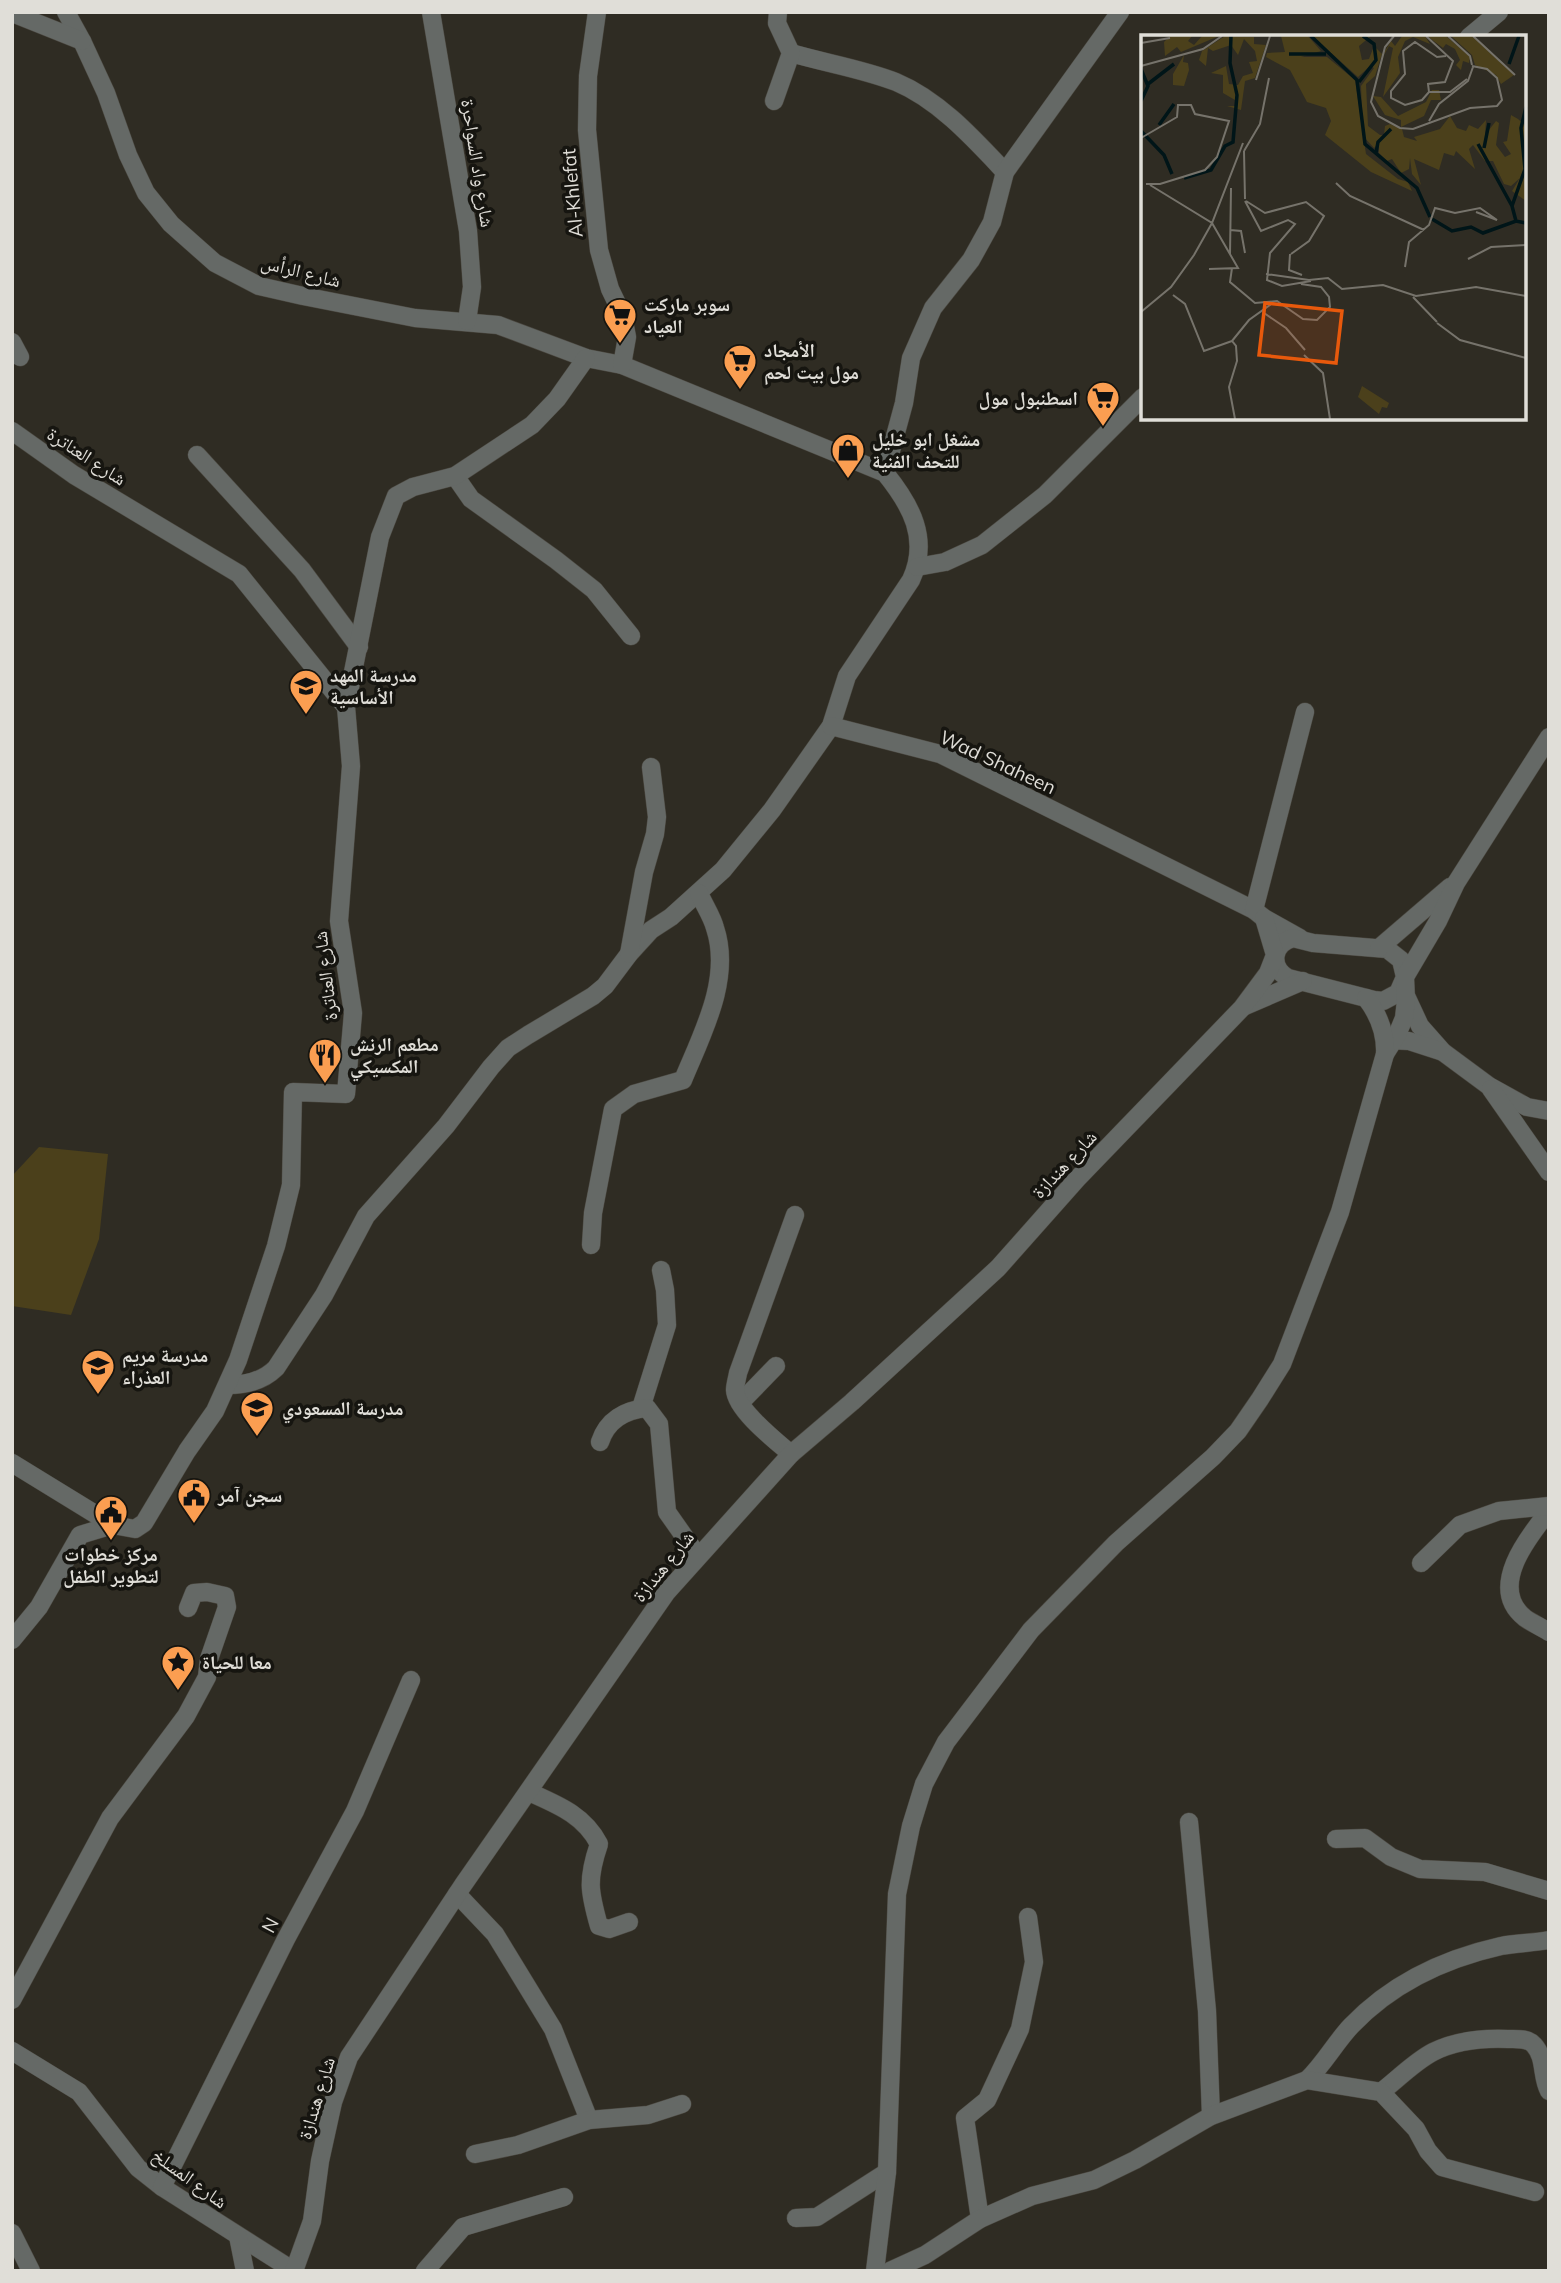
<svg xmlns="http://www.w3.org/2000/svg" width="1561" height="2283" font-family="Mulish,'Noto Naskh Arabic',sans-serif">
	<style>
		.green { fill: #4b401b }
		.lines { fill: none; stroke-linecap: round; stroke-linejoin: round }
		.minor-casing { stroke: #4b4840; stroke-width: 19 }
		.minor { stroke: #656966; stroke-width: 18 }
		.labels { text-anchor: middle; stroke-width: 7; stroke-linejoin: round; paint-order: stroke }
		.street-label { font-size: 19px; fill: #e0ded8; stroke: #161510 }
		.poi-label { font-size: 19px; font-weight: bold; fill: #e0ded8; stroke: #161510; text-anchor: start }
		.inset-river { fill: none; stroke: #001518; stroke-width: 3.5 }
		.inset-road { fill: none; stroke: #76736b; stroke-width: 2 }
		.view { fill: #e8590c; fill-opacity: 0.15; stroke: #e8590c; stroke-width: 3.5 }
		.inset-edge { fill: none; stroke: #e0ded8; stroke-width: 3.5 }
	</style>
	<rect width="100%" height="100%" fill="#2f2c23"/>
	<path class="green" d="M39,1147l69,7 -9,85 -28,76 -59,-9v-130z"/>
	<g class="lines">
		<defs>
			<g id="minor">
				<path d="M66,12l16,29 24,52 22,62 18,38 25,31 44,39 44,23 44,10 112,22 83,7 88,33 36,7 263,108c26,32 45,66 26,107l-64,96 -16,50 -59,84 -49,60 -52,47 -20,13 -22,24 -24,32 -12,10 -65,39 -20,13 -17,19 -45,59 -80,90 -42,79 -48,73c-13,13 -29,17 -48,17"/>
				<path d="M431,12l37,219 4,56 -5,34"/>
				<path d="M597,12l-9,64 -1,54 12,120 11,39 13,27 4,21 -5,28"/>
				<path d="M12,13l70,28"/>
				<path d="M1469,37l30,-25"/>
				<path d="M791,53c34,10 72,16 105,29 43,18 78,57 109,90"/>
				<path d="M774,101l17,-48 -14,-30 1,-11"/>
				<path d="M12,342l8,15"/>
				<path d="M12,431l62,44 165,99 107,133 5,59 -12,155 14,92 -7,81 -53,-2 -2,93 -15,61 -38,114 -23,51 -28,40 -43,72 -9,6 -22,-4 -33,10 -41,72 -27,33"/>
				<path d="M197,455l105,115 57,77"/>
				<path d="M885,473l19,-70 7,-45 22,-50 38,-48 21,-38 13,-50 115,-160"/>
				<path d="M455,476l16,23 85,61 38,30 37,46"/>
				<path d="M917,567l28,-5 37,-17 63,-50 98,-98"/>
				<path d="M346,707l34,-170 16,-41 17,-9 42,-11 77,-51 25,-26 29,-41"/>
				<path d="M831,726l109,28 314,156 10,8 36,20"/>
				<path d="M1254,910l51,-198"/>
				<path d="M1293,938l20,5 74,6 14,11 4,17 -7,16 -15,8 -9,-1 -86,-22c-19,-11 -16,-34 5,-40z"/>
				<path d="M1379,948l71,-61"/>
				<path d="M629,954l15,-82 11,-38 2,-17 -6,-50"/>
				<path d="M1407,998l13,28 23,26 46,34 38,21 22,4"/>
				<path d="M1245,1006l58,-25"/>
				<path d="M1386,1037l2,3 21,1 34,11"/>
				<path d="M1385,1054l12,-19 7,-17 2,-18 -1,-23 33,-56 18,-38 93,-146"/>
				<path d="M1491,1089l58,83"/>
				<path d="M591,1245l2,-32 20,-104 21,-15 49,-14c19,-46 49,-101 32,-152 -3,-12 -11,-23 -16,-35"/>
				<path d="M740,1403l36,-37"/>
				<path d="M641,1408l26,-83 -2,-35 -4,-20"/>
				<path d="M600,1442c7,-22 25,-32 47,-34l12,16 8,88 31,44"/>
				<path d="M791,1454c-15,-13 -55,-44 -56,-64 0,-5 2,-11 3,-17l57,-158"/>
				<path d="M12,1463l101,62"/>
				<path d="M1549,1511c-21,26 -62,77 -24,107 7,5 16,9 24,14"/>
				<path d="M1421,1563l39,-38 39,-14 50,-5"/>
				<path d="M529,1792c29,13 55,23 70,52 -12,35 -10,47 0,82l10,3 20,-7"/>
				<path d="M1189,1822l18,189 4,105"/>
				<path d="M1336,1839l29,-1 26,19 29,12 65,3 64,19"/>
				<path d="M457,1894l38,40 58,95 36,91"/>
				<path d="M12,2000l98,-182 76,-102 21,-39 2,-18 18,-52 -2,-11 -18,-4 -13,1 -6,15"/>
				<path d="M12,2051l67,41 59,76 24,19 132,84"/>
				<path d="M1307,2080c17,-16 28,-37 44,-54 41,-43 92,-67 150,-80 15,-3 32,-3 48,-6"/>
				<path d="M1381,2092c17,-13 33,-30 52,-40 22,-11 51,-14 75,-13 10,0 20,-1 26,6 12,13 7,32 15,46"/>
				<path d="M475,2154l43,-9 71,-25 59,-5 34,-11"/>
				<path d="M162,2187l124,-248 69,-128 56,-131"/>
				<path d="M796,2218l21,-1 70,-45"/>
				<path d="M980,2219l-15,-101 22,-18 33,-71 14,-67 -6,-45"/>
				<path d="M12,2233l19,38"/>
				<path d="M238,2236l7,35"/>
				<path d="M294,2271l18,-50 8,-60 13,-59 16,-45 114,-172 203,-292 125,-139 61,-52 146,-134 79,-89 165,-171 26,-35 7,-18 -11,-37"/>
				<path d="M425,2271l38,-44 101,-30"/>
				<path d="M875,2271l12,-99 10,-278 14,-68 13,-42 22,-42 85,-112 85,-87 97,-86 25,-26 22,-32 22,-35 58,-152 45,-158c1,-22 -6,-39 -19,-56"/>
				<path d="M890,2271l35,-16 55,-36 52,-23 62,-16 41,-20 76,-44 96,-36 74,12 35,37 12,22 14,16 93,25"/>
			</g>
		</defs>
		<use href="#minor" class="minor-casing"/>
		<use href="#minor" class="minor"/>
	</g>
	<defs>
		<symbol id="supermarket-pin" viewBox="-11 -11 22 30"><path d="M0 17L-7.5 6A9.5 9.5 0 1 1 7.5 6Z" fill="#fb9e51" stroke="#161510"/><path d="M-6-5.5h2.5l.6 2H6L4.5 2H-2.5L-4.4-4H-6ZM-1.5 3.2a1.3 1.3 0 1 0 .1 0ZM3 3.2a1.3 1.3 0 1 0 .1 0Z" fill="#111"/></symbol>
		<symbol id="shop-pin" viewBox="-11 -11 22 30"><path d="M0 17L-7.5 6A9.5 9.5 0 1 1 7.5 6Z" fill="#fb9e51" stroke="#161510"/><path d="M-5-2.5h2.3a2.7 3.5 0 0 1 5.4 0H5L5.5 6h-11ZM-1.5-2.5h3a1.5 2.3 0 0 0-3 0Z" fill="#111"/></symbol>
		<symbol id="school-pin" viewBox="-11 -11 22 30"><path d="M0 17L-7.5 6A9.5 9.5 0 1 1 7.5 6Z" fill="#fb9e51" stroke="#161510"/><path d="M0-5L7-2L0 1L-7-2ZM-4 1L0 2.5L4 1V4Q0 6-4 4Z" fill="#111"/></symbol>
		<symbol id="restaurant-pin" viewBox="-11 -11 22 30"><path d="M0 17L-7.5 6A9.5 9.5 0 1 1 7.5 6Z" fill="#fb9e51" stroke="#161510"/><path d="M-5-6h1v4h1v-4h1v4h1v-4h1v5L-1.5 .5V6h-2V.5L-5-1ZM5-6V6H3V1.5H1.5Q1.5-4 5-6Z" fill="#111"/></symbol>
		<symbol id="civic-pin" viewBox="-11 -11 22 30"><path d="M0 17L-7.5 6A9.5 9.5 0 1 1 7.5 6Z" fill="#fb9e51" stroke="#161510"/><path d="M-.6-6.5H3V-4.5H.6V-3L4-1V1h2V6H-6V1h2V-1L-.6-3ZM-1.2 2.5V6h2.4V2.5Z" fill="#111"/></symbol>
		<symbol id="sight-pin" viewBox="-11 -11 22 30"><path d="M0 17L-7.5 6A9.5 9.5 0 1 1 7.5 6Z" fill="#fb9e51" stroke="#161510"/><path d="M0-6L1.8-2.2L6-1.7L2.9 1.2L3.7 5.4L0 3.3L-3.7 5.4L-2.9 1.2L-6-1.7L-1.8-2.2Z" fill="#111"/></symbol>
	</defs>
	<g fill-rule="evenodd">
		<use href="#supermarket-pin" x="601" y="296" width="38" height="52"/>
		<use href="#supermarket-pin" x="721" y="342" width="38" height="52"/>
		<use href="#supermarket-pin" x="1084" y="379" width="38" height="52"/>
		<use href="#shop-pin" x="829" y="431" width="38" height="52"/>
		<use href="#school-pin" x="287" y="667" width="38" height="52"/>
		<use href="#restaurant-pin" x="306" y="1036" width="38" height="52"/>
		<use href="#school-pin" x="79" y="1347" width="38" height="52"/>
		<use href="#school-pin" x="238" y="1389" width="38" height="52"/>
		<use href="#civic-pin" x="175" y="1476" width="38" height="52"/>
		<use href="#civic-pin" x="92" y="1493" width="38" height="52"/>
		<use href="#sight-pin" x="159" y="1643" width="38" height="52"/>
	</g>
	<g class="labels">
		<g class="street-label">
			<text transform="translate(478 163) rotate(81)" y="7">شارع واد السواحرة</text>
			<text transform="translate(572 193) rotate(-95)" y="7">Al-Khlefat</text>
			<text transform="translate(301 271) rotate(14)" y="7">شارع الرأس</text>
			<text transform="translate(87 456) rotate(33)" y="7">شارع العناترة</text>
			<text transform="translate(998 762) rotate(25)" y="7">Wad Shaheen</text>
			<text transform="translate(325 976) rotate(-97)" y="7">شارع العناترة</text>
			<text transform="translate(1064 1164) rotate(-47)" y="7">شارع هندازة</text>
			<text transform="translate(663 1566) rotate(-51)" y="7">شارع هندازة</text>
			<text transform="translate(270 1925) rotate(-62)" y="7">N</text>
			<text transform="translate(316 2098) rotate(-73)" y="7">شارع هندازة</text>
			<text transform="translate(190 2178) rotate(36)" y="7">شارع المسلخ</text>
		</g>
		<g class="poi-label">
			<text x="644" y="311">سوبر ماركت<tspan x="644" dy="22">العياد</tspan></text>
			<text x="764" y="357">الأمجاد<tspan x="764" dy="22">مول بيت لحم</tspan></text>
			<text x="1078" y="405" text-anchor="end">اسطنبول مول</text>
			<text x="872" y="446">مشغل ابو خليل<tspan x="872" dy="22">للتحف الفنية</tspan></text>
			<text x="330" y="682">مدرسة المهد<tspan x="330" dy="22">الأساسية</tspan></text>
			<text x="350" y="1051">مطعم الرنش<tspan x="350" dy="22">المكسيكي</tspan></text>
			<text x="122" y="1362">مدرسة مريم<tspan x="122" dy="22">العذراء</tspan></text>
			<text x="282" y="1415">مدرسة المسعودي</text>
			<text x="218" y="1502">سجن آمر</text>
			<text x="111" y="1561" text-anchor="middle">مركز خطوات<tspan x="111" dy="22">لتطوير الطفل</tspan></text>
			<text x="202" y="1669">معا للحياة</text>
		</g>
	</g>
	<g transform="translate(1141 35)">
		<rect width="385" height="385" fill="#2f2c23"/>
		<path d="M29,1h22l-4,5 6,4 8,-9h17l-38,16 -4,-5 -12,9 -1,-14zM84,1l29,1v7l12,1 -11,33 -10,3 -4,29 -14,-4h8v-6l-12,-7v-18l-12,-2 15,-7 3,18 9,1 5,-9 10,-3 -4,-11 8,-1 -2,-10 -11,-12 -6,16 -7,-10 -18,6 -5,-3 -2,18 -7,-6 3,-9zM140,1h27l13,15 -20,6h26l28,23 11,74 32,25 10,3 4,9 -41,-19 -46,-37 6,-14 -5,-13 -19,-6 -17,-32 -24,-13 1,-4 18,-1zM171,1h59l-12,10 3,14 7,-1 5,-13 8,8 -7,22 -9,8 2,42 12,9h4l1,-9 5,-2 12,5 2,8 13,4 -3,-4 26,-8 10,-13 7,12 9,3 3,-6 9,4 8,-9 -1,15 11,-14 3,2 -3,22 9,12 6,-3 -8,-12 4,-1 4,-26 7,4 8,7v39l-6,13 6,-9v32l-14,-10 8,-13 -9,8 -7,-2 -11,-23h-8l-12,-16 -4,4 6,20 -19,-18 -2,5 -10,-3 -5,17 -25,-11 7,26 -9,-11 -2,-16 -1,11 -8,4 -9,-14 -5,2 -8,-8v-10l-5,5 -11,-12 -2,-50 13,-18 -4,-2 -12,11zM261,1h23l5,8 -17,-7 -8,4 -7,16 2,16 -17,24 10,-49 -4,-2 -5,9 1,-4 6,-10 4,5zM286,1h19l24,21 -1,6 -6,-2 -2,9 -5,-5 4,-5 -5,-11 -9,-5 -3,4zM310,1h21l42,39 -13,9 -5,-9 -21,-10 -3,-10zM43,20l-1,7 5,1 1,7 -5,16 -11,-1v-11zM291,55h7l2,10h-10l-7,16 -23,11v-7l-16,-5 -12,-19 8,1 17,19 28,-14zM221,351l27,17 -2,5 -5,-1 -3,7 -21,-17z" fill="#4b401b"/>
		<path class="inset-river" d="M170,1l46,44 8,64 52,44 13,29M148,19h37M368,29l10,-28M218,47l17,-22 -2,-16 -11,-8M7,49l26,-20M0,66l7,-15 -7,-17M18,90l15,-21M0,96l23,24 8,19M337,109l34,62M343,113l5,-25M235,118l2,-11 13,-13M43,143l27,-8 14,-24 8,-4 4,-47 -7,-32 1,-27M291,184l20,12 19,-4 12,6 33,-12 10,2M375,186l-4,-15 13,-37 -4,-41 5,-21"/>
		<path class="inset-road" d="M253,1l-9,11 -14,55 7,14 22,12 13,1 57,-21 27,-2 5,-6 -5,-22 -10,-9 -15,-3M285,1l27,25 -8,21 -17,2 1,8M307,1l22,20 2,9M332,1l42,39M0,8l29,-5M0,31l62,-17 19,-13M115,45l14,-44M288,57l-7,8 -17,5 -14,-7v-7l14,-17 -2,-23 12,-9 22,15 9,-1M288,57h21l17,-13M288,86l10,-17 29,-23 5,-14M0,103l36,-21 1,-12h13l4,9 34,7 -12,36 -12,13 -45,14h-14M103,116l1,48M103,116l16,-27 9,-46M195,148l14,13 74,34M9,150l62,38 26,45 -29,1M104,166l16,30 27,-11 7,4 -25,29 -3,27 15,6 29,-5M105,166l19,12 41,-11 18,14 -15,25 -18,13M89,195l11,1 4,22M89,219l1,-66M149,219l-1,16 13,5M327,224l23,-12 35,-2M264,232l4,-25 20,-17 6,-17 20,5 25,-5 17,12 -21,-8M91,233l-2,14 25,21 22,-2 26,18 14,1 13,-13 -1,-10 -8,-10 -20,-3M125,239l43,6M168,245l19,-2 14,11 41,-4 33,11 60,-9 50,9M32,260l12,9 19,47 28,-10 4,5 1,15 -8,26 6,32M272,262l24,25M0,277l30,-25 23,-32 18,-32 31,-80M123,278l22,15 19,22M296,288l23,17 66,18M91,306l17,-21 25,-18M163,320l19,18 7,46"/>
		<path class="view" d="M124,268l77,8 -6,52 -77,-8z"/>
		<rect width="385" height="385" class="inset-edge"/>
	</g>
	<rect width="1561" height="2283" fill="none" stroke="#e0ded8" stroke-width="28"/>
</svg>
